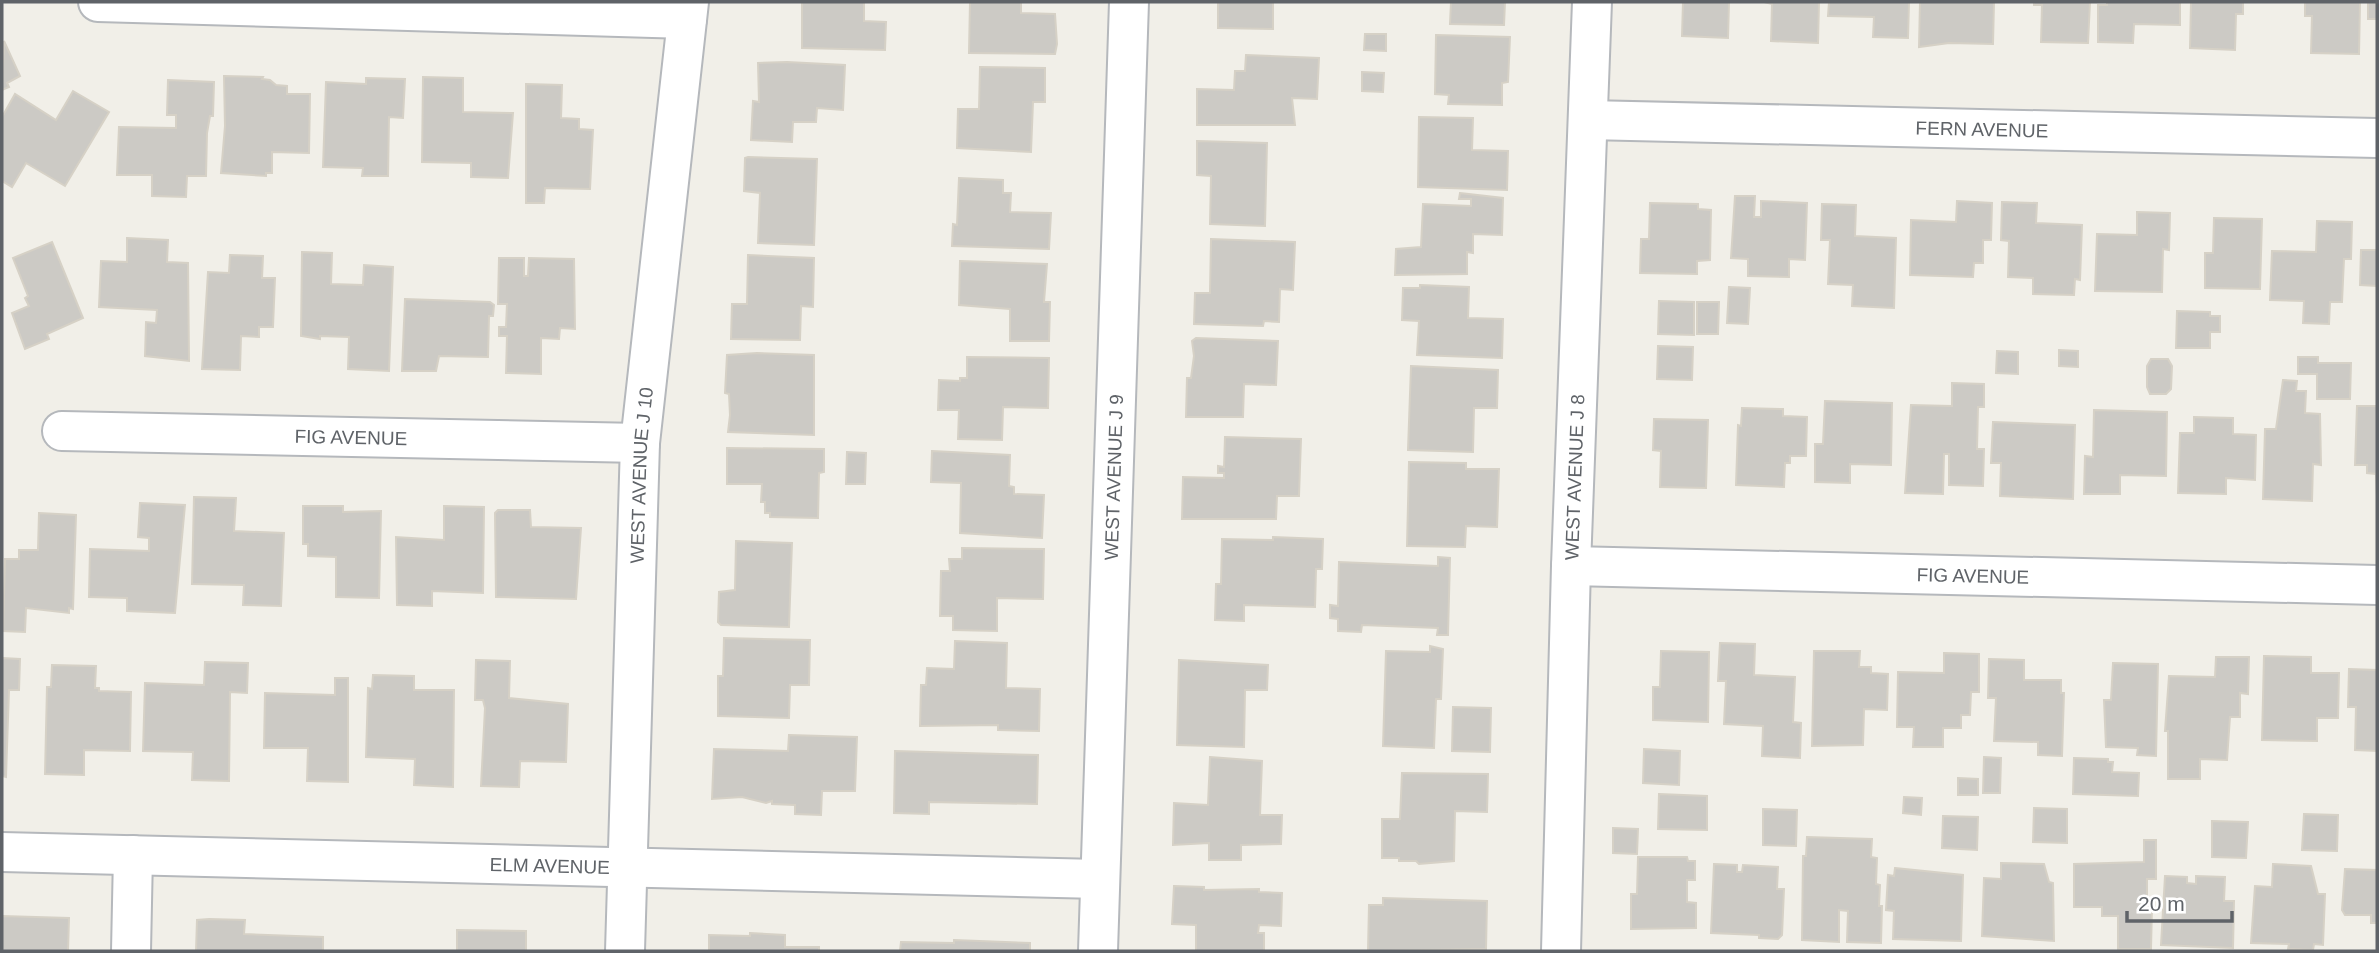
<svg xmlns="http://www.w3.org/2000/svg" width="2379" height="953" font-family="Helvetica,sans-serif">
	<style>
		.building { fill: #cccac5; stroke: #d6d1c6; stroke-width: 2 }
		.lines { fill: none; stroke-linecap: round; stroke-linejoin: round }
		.street-casing { stroke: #b5b8bc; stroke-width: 42 }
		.street { stroke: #fff; stroke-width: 38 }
		.labels { text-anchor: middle; stroke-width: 5; stroke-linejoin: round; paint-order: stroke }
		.street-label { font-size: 19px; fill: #5f6368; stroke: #fff }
	</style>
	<rect width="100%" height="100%" fill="#f1efe8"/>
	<g class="building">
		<path d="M802,2h62v19l22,1 -1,28 -83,-2z"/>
		<path d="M970,2h51v11l34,1 2,30 -2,10 -86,-1z"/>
		<path d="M1218,2h55v27l-55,-1z"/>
		<path d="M1451,2h60h-6l-1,23 -54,-1z"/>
		<path d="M1683,2h46l-1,36 -46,-2z"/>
		<path d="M1764,2h55l-1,41 -47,-2 1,-37z"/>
		<path d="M1829,2h80l-1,36 -35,-1 1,-20 -46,-1z"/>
		<path d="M1920,2h74l-1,42 -44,-1 -30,4z"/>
		<path d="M2034,2h56l-2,41 -47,-1 1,-37h-8z"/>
		<path d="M2107,2h73v23l-46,-1 -1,19 -35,-1v-37h9z"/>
		<path d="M2191,2h52v12h-7l-1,36 -45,-2z"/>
		<path d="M2305,2h55l-1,52 -48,-1 1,-37h-7z"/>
		<rect x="2368" y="2" width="9" height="17"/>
		<path d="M1365,34h21v17l-22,-1z"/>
		<path d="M1436,35l74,2 -2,45 -6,1v22l-54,-1 1,-9 -14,-1z"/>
		<path d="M4,41l16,35 -13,7 2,4 -7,3z"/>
		<path d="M1246,55l73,3 -2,41 -25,-1 3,27h-98v-36l37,1 1,-19h10z"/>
		<path d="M787,62l58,3 -2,45 -26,-2 -1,14h-23l-1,20 -41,-2 2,-39 6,1 -1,-39z"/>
		<path d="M980,67l65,1v34h-12l-2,50 -74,-4 1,-39h21z"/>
		<path d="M1362,72l22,1 -1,19 -21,-1z"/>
		<path d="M224,76l39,1 -1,2 8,1 6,5 11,1v8h23l-1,59 -37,-1v21h-6v3l-45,-3 4,-47z"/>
		<path d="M423,77l40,1v34l50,1 -5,65 -37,-1v-14l-49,-1z"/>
		<path d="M366,78l39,1 -2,39 -14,-1 -1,59h-26l1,-8 -40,-1 3,-85 40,2z"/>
		<path d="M168,80l46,2 -1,34h-3l-3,17 -1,43h-19l-1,21 -34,-1v-21h-35l2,-48 57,1v-13h-9z"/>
		<path d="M526,84l36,1 -1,33 18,1v10l14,1 -3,59 -45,-1 -1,15h-18z"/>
		<path d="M73,91l36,21 -44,74 -39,-23 -14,24 -10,-6v-64l13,-23 41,26z"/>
		<path d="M1419,117l54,1 -1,32 36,1 -1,39 -89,-3z"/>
		<path d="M1197,141l70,2 -2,83 -55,-2 1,-48 -14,-1z"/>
		<path d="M748,157l69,2 -3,86 -56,-2 2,-50 -16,-2 1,-33z"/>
		<path d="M959,178l44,2v13h8l-1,19 41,1 -2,36 -97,-3 1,-22 4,1z"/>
		<path d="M1460,193l43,5 -1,37 -29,-1v19l-6,-1v22l-72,1 1,-26 25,-2 2,-43 48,2v-7h-12z"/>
		<path d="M1735,196h20l-1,21h7v-16l46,2 -2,57 -16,-1v18l-41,-1v-17l-17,-1z"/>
		<path d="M1957,201l35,2 -1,37h-8v23h-9l-1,14 -63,-2 1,-55 45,2z"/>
		<path d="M2002,202l35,1 -1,20 46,2 -2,55 -5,-1 -1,16 -41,-1v-16l-25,-1 1,-36 -8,-1z"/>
		<path d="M1650,203l48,1v5l13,1 -1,50 -13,1v13l-57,-1 1,-34h8z"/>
		<path d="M1822,204l34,1 -1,31 41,2 -2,70 -42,-2 1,-21 -25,-1 2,-44h-9z"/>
		<path d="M2137,212l33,1 -1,37 -6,-1 -1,43 -67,-1 2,-57 40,1z"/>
		<path d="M2214,218l48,1 -2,70 -55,-1v-35h8z"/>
		<path d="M2317,221l35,1 -1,37h-7l-2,43h-12l-1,22 -26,-1 1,-22 -34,-1 2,-49 44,1z"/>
		<path d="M127,238l41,2 -1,22 21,1 1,98 -44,-5 1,-34 10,1 1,-13 -58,-3 2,-46 26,1z"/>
		<path d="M1211,239l84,3 -2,48 -13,-1 -1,33 -15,-1 -1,5 -69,-2 1,-31h15z"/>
		<path d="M52,242l31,76 -36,16 2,5 -24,10 -13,-36 17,-7 -4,-8 3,-2 -15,-38z"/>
		<path d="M2361,250h16v36l-17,-1z"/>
		<path d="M302,252l30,1 -1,31 32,1 1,-20 29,2 -4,104 -41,-2 1,-32 -29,-1v3l-19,-3z"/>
		<path d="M230,255l33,1 -1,22h13l-2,49h-14v10l-18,-1 -1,34 -38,-1 6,-97 21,1z"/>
		<path d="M748,255l66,3 -1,49 -12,-1 -1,34 -69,-1 1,-35h15z"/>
		<path d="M499,258h25v18h4l1,-18 45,1 1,70 -15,-1 -1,11 -18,-1v36l-35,-1 1,-37h-8v-9h7l1,-23h-9z"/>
		<path d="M960,261l87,3 -3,38h6l-1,39h-39v-32l-51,-4z"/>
		<path d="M1420,285l49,2 -1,31 35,1 -1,39 -85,-3 2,-34 -17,-1 1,-32h17z"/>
		<path d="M1729,287l21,1 -2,36 -21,-1z"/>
		<path d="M405,299l85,3 4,3 -1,11h-4l-1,41 -49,-1 -3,15h-34z"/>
		<path d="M1659,301l35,1v33l-36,-1z"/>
		<path d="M1697,302h22l-1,32h-21z"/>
		<path d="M2177,311l33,1v4h10v16h-10v16h-34z"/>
		<path d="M1196,338l82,3 -2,44 -32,-1 -1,33h-57l1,-39h4l3,-22 -2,-15z"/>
		<path d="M1658,346l35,1 -1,33 -35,-1z"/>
		<path d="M2059,350l19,1v16l-19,-1z"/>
		<path d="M1997,351l21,1v22l-22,-1z"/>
		<path d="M757,353l57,2v80l-86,-3 2,-17 -1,-21 -4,-1 2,-38z"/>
		<path d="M967,357l82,1 -1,50 -45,-1 -1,33 -44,-1 1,-29h-21l1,-30 21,1v-3h7z"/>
		<path d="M2298,357h20v6h33l-1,36h-33v-25h-19z"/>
		<path d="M2151,359h17l4,7 -1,23 -5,5h-16l-3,-7v-21z"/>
		<path d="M1411,366l87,4 -1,38h-23l-1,44 -65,-2z"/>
		<path d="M2283,380l14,1 -1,10h10l-1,22 15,1 1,51 -8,-1 -1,37 -49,-2 2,-70h11z"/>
		<path d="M1952,383l32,1v23h-6l-1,42h7l-1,37 -34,-1v-31h-5l-1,40 -38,-1 6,-88 41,1z"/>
		<path d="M1825,401l67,2 -1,62 -41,-1v19l-35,-1v-38h8z"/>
		<path d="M2357,406h20v90l-1,-22 -9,-1v-8h-12z"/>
		<path d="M1742,408l41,1v7l24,1 -1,39h-16v7h-5l-1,24 -48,-2 2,-60 3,1z"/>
		<path d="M2094,410l73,2 -1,64 -46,-1v19h-36l1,-38 8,1z"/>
		<path d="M2194,417l39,1v16l23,1 -1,45 -29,-2v16l-48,-1 2,-60h14z"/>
		<path d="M1654,419l54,1 -2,68 -46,-1 1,-36 -8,-1z"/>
		<path d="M1993,422l82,3 -2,74 -73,-3 1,-33h-10z"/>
		<path d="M1225,437l76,2 -2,57h-22l-1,23h-94l1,-42 41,1v-5h-6v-7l6,1z"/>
		<path d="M727,448l97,1v23l-5,1 -1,45 -48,-1v-4h-5v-11h-4l1,-18h-35z"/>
		<path d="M932,451l78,4 -1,31 5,1v7l30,1 -2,43 -82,-5 1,-50 -30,-1z"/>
		<path d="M847,452l19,1 -1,31h-19z"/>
		<path d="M1409,462l57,1v6h33l-2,58 -31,-1 -1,21 -58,-1z"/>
		<path d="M194,497l42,1 -2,33 50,2 -3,73 -38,-1 1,-20 -52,-1z"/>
		<path d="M140,503l45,2 -10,108 -48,-2v-13l-38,-1 1,-48 59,2v-13l-11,-1z"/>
		<path d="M303,506h40v6l38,-1 -2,87 -43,-1v-40l-28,-1v-12h-5z"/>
		<path d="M444,506l40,1 -1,86 -51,-2v15l-35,-1 -1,-68 48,3z"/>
		<path d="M498,510h32l1,17 50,1 -5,71 -80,-2 -1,-84z"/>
		<path d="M39,513l37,2 -3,94 -4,-1v5l-43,-5 -1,24 -22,-1 2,-72h14v-9h19z"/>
		<path d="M1273,537l50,2 -1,30h-6l-1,38 -71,-2v16l-29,-1 1,-36h5l1,-45 51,1z"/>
		<path d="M736,541l56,2 -3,84 -68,-2 -3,-3 1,-30 16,-2z"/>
		<path d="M962,548l82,1 -1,50 -46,-1v33l-44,-1v-14h-13l1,-45h9l-1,-12h13z"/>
		<path d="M1438,557l12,1 -2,77h-11l1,-7 -76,-3 -1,7 -23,-1v-12l-8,-1v-13l8,1 1,-44 99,4z"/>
		<path d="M724,638l86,2 -1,45h-19l-1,33 -71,-2v-40h5z"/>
		<path d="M955,641l52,2 -1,45 34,1 -1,42 -41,-1v-5l-78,1 1,-41h5l1,-17 27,1z"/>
		<path d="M1720,643l35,1 -1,31 41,2 -2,45 8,1 -1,35 -38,-2 1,-30 -39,-2 2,-43h-8z"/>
		<path d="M1430,646l13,3 -2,50h-5l-2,49 -51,-2 3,-95 44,1z"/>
		<path d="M1661,651l48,1 -1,70 -55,-2v-33h7z"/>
		<path d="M1814,651h46l-1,16h12v6l17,1 -1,36 -23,-1 -1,36 -51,1z"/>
		<path d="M1944,653l35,1v38h-8l-1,23h-9v13h-18v19h-30l1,-20h-17l1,-55 46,1z"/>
		<path d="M2264,656l47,1v16h28l-1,45h-21v23l-55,-1z"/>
		<path d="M2216,657h33l-1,37 -8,-1v24h-10l-3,43 -27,-1v20h-32v-48h-3l4,-55 46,1z"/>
		<path d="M2,658l18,1 -1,31h-10l-3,87 -4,-1z"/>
		<path d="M1989,659l35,1v20h37v13h3l-2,63 -24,-1v-13l-44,-1 2,-43h-8z"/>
		<path d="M476,660l34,1 -1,37 59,6 -2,58 -46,-1 -1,26 -38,-1 4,-78 -2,-8h-8z"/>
		<path d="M1179,660l89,5 -1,25h-22l-1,57 -67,-2z"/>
		<path d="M205,662l43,1 -1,30 -17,-1 -1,89 -37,-1 1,-28 -50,-1 2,-68 59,2z"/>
		<path d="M2113,663l45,1 -2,92 -19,-1 1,-7 -32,-1 -2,-47h7z"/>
		<path d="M52,665l44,1 -1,22h4v3l32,1 -1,59 -46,-1v25l-39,-1 2,-87h4z"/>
		<path d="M2349,669l28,1v81l-22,-1 1,-43h-8z"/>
		<path d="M373,675l41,1v14h40l-1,97 -39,-2 1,-26 -49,-2 2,-69 4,1z"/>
		<path d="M335,678h13v104l-41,-1 1,-33h-44l1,-55 70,2z"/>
		<path d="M1453,707l38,1 -1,44 -38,-1z"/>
		<path d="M789,735l68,2 -2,54h-33l-1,24 -26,-1v-9l-23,-1v-3l-6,2 -24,-6 -30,2 2,-50 74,2z"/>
		<path d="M1644,749l36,2 -1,34 -36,-2z"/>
		<path d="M895,751l143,4 -1,49 -108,-2v12l-35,-1z"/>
		<path d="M1210,757l52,4 -2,54h22l-1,29 -40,1v15h-32v-17l-36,2 1,-42 34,2z"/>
		<path d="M1984,757l17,1 -1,35h-17z"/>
		<path d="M2074,758l34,1v3h5l-1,10 27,1 -1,23 -65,-2z"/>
		<path d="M1402,773l86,1 -1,38 -32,-1 -1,50 -35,3 -3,-3h-17v-3h-17v-39h18z"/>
		<path d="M1958,778l20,1v16h-20z"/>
		<path d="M1659,794l48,2v34l-49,-1z"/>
		<path d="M1904,797l18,1 -1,17 -18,-2z"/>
		<path d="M2034,808l33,1v34l-34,-1z"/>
		<path d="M1763,809l34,1 -1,36 -33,-1z"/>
		<path d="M2304,814l34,1 -1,36 -35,-1z"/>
		<path d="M1943,816l35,1 -1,33 -35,-2z"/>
		<path d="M2212,821l36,1 -2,36 -34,-1z"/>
		<path d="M1613,828l25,1 -1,25 -24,-1z"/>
		<path d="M1807,837l65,2 -1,18 6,1 -1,26 4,1 -1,21h3l-1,37 -34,-1 1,-31 -9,-1v32l-37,-2 1,-84h3z"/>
		<path d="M2144,840h12v39h-9v27h5l-1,43h-33v-33h-16v-9h-28v-43l70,-2z"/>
		<path d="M1638,857h49l1,4h7v19h-8v22l9,1v25l-65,1v-35h6z"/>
		<path d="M2001,863l43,1 5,18 4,1 1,58 -72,-5 2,-58 17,1z"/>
		<path d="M1714,864l23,1v7h5l1,-7 35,2 -1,22h7l-2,46 -4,4 -19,-1v-3l-48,-2z"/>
		<path d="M2273,864l38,2 7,28h7l-2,51 -9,-1 -1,6 -25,-1 1,-5 -38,-1 4,-57 17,1z"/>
		<path d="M1895,868l68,7 -2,66 -68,-2 1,-28 -8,-1 2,-35 6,1z"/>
		<path d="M2345,869l32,1v53h-6v-8h-26l-3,-5z"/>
		<path d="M2165,876l22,1v6l9,1v-8l29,1 -1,24h10l-1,47 -72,-3z"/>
		<path d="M1174,886l30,1v3l55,-1v3l23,1 -1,33 -22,-1 -1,8h6v18h-68v-26l-24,-1z"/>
		<path d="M1383,898l104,3 -1,48 -118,2 1,-46h14z"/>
		<path d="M2,916l67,2 -1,33h-66z"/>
		<path d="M209,919l36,1 -1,14 79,3v14h-127l1,-31z"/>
		<path d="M457,930l69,1v20h-69z"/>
		<path d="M750,933l35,2v12h34v4h-110v-16l41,1z"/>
		<path d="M954,940l76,3v8h-130l1,-9 53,1z"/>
	</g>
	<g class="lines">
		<defs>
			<g id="street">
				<path d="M98,2l589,17"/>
				<path id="s1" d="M1588,120l789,18"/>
				<path id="s2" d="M62,431l578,12"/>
				<path id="s3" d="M1571,566l806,19"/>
				<path id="s4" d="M2,852l1097,27"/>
				<path d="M131,951l2,-96"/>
				<path id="s5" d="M625,951l15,-508 49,-441"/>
				<path id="s6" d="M1098,951l31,-949"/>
				<path id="s7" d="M1561,951l10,-385 21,-564"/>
			</g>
		</defs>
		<use href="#street" class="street-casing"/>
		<use href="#street" class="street"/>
	</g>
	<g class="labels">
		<g class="street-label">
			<text dy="7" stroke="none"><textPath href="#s1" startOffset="394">FERN AVENUE</textPath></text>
			<text dy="7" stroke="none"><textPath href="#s2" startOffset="289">FIG AVENUE</textPath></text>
			<text dy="7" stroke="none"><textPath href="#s5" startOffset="476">WEST AVENUE J 10</textPath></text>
			<text dy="7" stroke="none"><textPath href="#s6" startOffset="474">WEST AVENUE J 9</textPath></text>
			<text dy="7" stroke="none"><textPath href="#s7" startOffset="474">WEST AVENUE J 8</textPath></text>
			<text dy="7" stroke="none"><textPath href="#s3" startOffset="402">FIG AVENUE</textPath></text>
			<text dy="7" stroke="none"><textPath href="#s4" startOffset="548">ELM AVENUE</textPath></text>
		</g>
	</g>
	<rect width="2379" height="953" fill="none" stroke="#5f6368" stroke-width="7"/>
	<path d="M2127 911v10h105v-10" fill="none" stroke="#5f6368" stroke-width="3.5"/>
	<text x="2138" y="911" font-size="21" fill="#5f6368" stroke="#ffffff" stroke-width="5" paint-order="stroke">20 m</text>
</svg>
